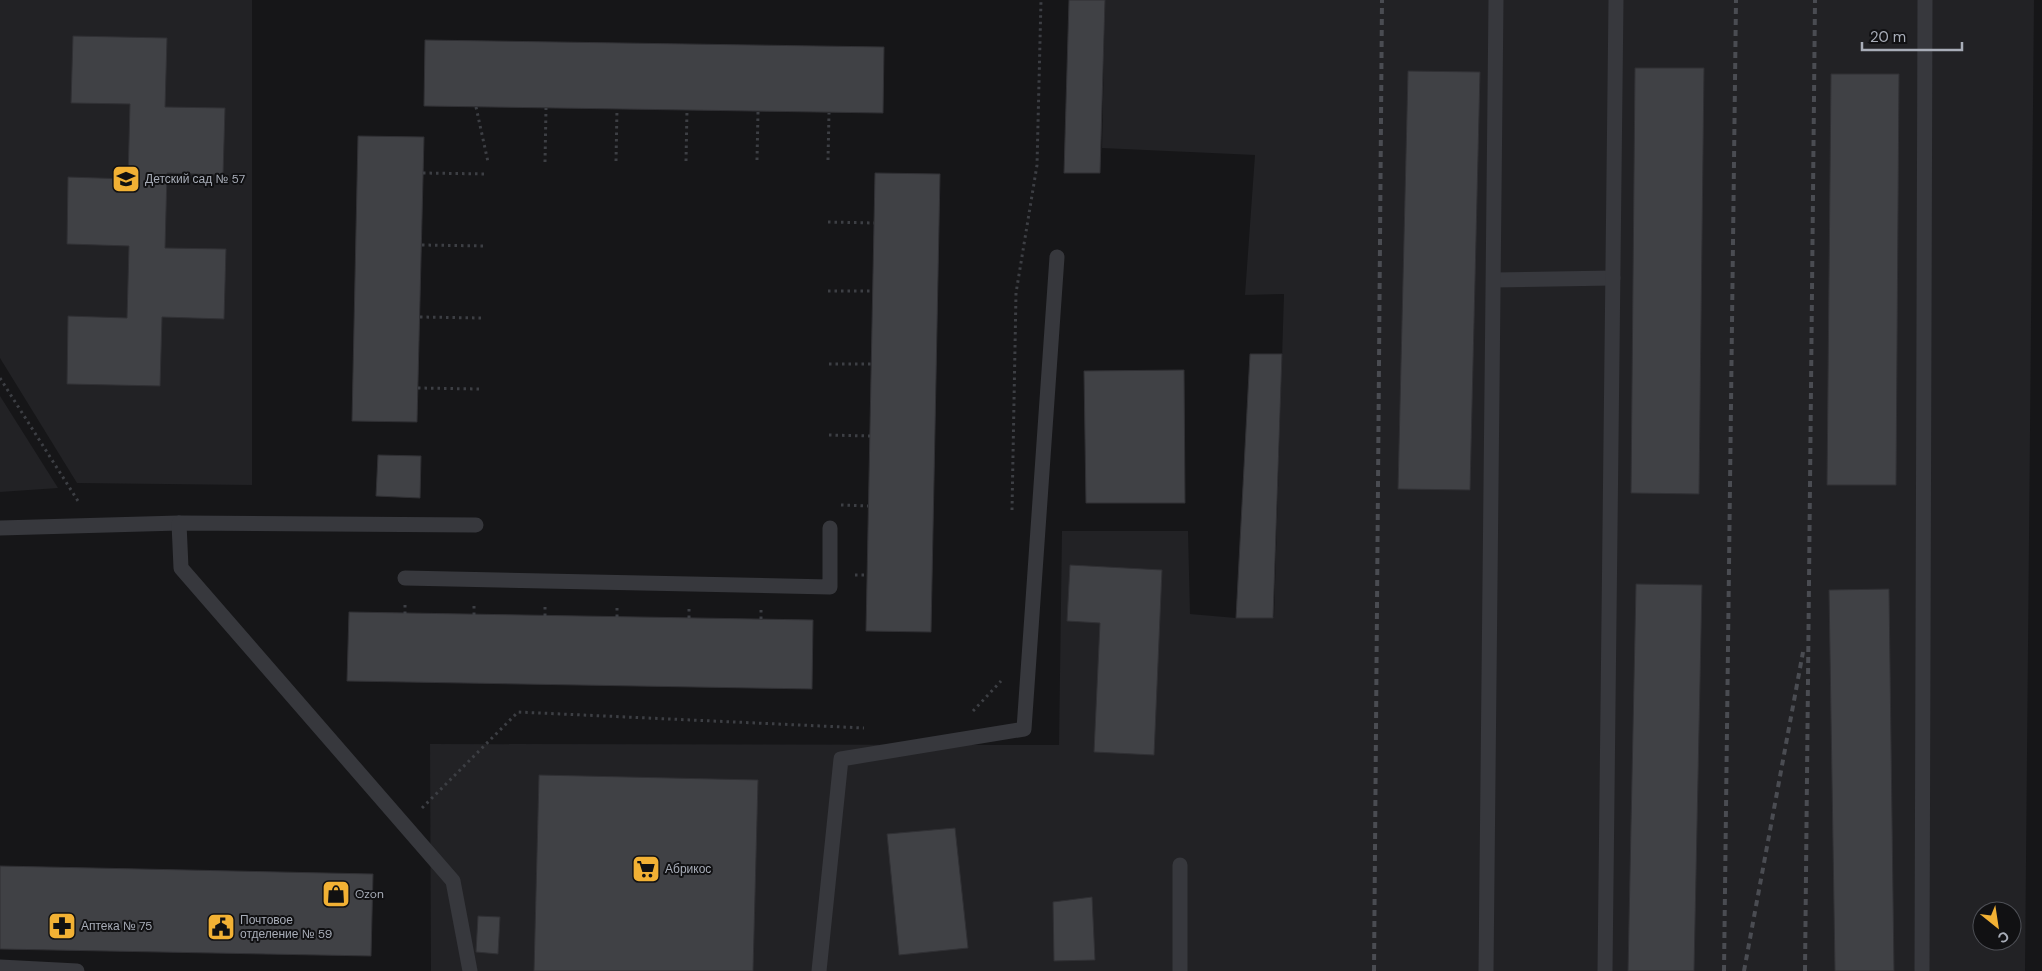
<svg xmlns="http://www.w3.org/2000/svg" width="2042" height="971" font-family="'DM Sans',sans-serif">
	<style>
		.built { fill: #222225; fill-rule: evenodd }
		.building { fill: #404145; stroke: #303034 }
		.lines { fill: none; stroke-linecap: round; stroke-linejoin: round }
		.path { stroke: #3d3f44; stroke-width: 3; stroke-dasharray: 2.5 4; stroke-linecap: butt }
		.lane { stroke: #37383d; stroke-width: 15 }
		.rail { stroke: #4a4c52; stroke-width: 4; stroke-dasharray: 6 5; stroke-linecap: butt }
		.labels { text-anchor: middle; stroke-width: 4; stroke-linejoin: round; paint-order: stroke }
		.poi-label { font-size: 12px; fill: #a8adb8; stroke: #111113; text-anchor: start }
	</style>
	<rect width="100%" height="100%" fill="#161618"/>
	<g class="built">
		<path d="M0,0h252v485l-175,-2 -77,-125z"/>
		<path d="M1105,0h929l-9,971h-1594l-1,-227 629,1 3,-214h126l2,83 46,4 38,-1 10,-323 -39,1 10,-140 -153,-7zM1982,911h30v30h-30z"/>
		<path d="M0,396l58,92 -58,4z"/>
	</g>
	<g class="building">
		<path d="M1069,0h36l-5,173h-36z"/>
		<path d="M73,36l94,2 -2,69 60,1 -2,67 -56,-2 -2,75 61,1 -2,70 -62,-2 -2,69 -93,-2 1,-68 59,2 2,-72 -62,-2 1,-67 60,2 2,-75 -59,-1z"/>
		<path d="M425,40l459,7 -1,66 -459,-7z"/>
		<path d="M1635,68h69l-5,426 -68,-1z"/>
		<path d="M1408,71l72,1 -10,418 -72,-1z"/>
		<path d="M1831,74h68l-3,411h-69z"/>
		<path d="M358,136l66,1 -7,285 -65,-1z"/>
		<path d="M875,173l65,1 -9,458 -65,-1z"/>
		<path d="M1250,354h32l-9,264h-37z"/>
		<path d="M1184,370l1,133h-99l-2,-132z"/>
		<path d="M378,455l43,1 -1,42 -44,-2z"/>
		<path d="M1070,565l92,5 -8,185 -60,-3 6,-129 -33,-2z"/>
		<path d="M1636,584l66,1 -8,386h-66z"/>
		<path d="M1889,589l5,382h-59l-6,-381z"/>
		<path d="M349,612l464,8 -1,69 -465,-8z"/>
		<path d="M539,775l219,5 -5,191h-219z"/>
		<path d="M955,828l13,120 -69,7 -12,-121z"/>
		<path d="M0,866l373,8 -2,82 -371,-7z"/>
		<path d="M1092,897l3,63 -41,1 -1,-59z"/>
		<path d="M478,916l22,1 -2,37 -22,-2z"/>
	</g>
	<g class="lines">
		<g class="path">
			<path d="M476,107l12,55"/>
			<path d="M757,160l1,-48"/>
			<path d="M828,160l1,-47"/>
			<path d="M616,161l1,-52"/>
			<path d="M686,161l1,-51"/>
			<path d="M545,162l1,-54"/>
			<path d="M423,173l64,1"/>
			<path d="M828,222l46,1"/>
			<path d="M422,245l63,1"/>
			<path d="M828,291h45"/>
			<path d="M420,317l62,1"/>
			<path d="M829,364h42"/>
			<path d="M0,378l78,123"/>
			<path d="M418,388l61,1"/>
			<path d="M829,435l41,1"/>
			<path d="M841,505l27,1"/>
			<path d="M1012,510l4,-217 21,-128 4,-165"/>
			<path d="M855,575h12"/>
			<path d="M405,614v-11"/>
			<path d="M474,615v-12"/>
			<path d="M545,616v-10"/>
			<path d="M617,617v-10"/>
			<path d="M689,618v-9"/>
			<path d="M761,619v-9"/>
			<path d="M973,711l28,-30"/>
			<path d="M422,808l96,-96 346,16"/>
		</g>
		<g class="lane">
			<path d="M1494,280l119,-2"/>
			<path d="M0,528l179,-5"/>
			<path d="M405,578l425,9v-59"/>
			<path d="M0,967l77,4"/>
			<path d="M470,971l-17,-90 -272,-313 -2,-45 297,2"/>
			<path d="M819,971l22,-212 183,-30 33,-472"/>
			<path d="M1180,971v-106"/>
			<path d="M1486,971l10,-971"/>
			<path d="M1605,971l11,-971"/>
			<path d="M1922,971l3,-971"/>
		</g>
		<g class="rail">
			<path d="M1374,971l8,-971"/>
			<path d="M1724,971l12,-971"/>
			<path d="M1744,971l59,-319"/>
			<path d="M1805,971l10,-971"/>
		</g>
	</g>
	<defs>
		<symbol id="school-square" viewBox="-11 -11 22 22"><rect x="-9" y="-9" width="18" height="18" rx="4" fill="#f2b134" stroke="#111113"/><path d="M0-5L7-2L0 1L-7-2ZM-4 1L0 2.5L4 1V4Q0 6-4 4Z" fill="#111"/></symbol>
		<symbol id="supermarket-square" viewBox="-11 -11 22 22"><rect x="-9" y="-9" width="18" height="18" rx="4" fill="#f2b134" stroke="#111113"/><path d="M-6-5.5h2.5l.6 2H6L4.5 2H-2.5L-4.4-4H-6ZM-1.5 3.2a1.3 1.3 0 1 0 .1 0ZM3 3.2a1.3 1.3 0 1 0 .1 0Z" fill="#111"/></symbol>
		<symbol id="shop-square" viewBox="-11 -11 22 22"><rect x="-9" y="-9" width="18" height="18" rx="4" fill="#f2b134" stroke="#111113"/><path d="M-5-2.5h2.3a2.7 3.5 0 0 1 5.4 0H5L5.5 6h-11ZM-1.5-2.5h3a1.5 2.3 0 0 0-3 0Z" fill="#111"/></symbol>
		<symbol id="pharmacy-square" viewBox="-11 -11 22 22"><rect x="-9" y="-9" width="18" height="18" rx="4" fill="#f2b134" stroke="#111113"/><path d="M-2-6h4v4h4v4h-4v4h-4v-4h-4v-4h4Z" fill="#111"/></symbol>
		<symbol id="civic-square" viewBox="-11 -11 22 22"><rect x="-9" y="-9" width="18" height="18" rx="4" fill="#f2b134" stroke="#111113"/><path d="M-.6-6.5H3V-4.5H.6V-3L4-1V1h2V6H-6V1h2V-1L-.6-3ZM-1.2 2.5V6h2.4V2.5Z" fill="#111"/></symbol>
	</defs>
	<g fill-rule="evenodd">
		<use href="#school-square" x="110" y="163" width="32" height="32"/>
		<use href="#supermarket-square" x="630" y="853" width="32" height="32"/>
		<use href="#shop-square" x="320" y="878" width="32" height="32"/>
		<use href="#pharmacy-square" x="46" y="910" width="32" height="32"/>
		<use href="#civic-square" x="205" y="911" width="32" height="32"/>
	</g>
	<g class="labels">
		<g class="poi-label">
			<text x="145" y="183">Детский сад № 57</text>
			<text x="665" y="873">Абрикос</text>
			<text x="355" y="898">Ozon</text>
			<text x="240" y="924">Почтовое<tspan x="240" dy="14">отделение № 59</tspan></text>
			<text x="81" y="930">Аптека № 75</text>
		</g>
	</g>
	<g transform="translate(1997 926) rotate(150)"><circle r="24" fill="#111113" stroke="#4d4f55"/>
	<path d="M0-4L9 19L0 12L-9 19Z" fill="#f2b134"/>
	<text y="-8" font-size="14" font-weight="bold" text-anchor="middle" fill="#a8adb8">С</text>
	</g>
	<path d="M1862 42v8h100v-8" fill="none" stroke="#a8adb8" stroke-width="2.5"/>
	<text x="1870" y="42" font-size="15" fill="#a8adb8" stroke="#111113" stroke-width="4" paint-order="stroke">20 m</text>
</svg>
